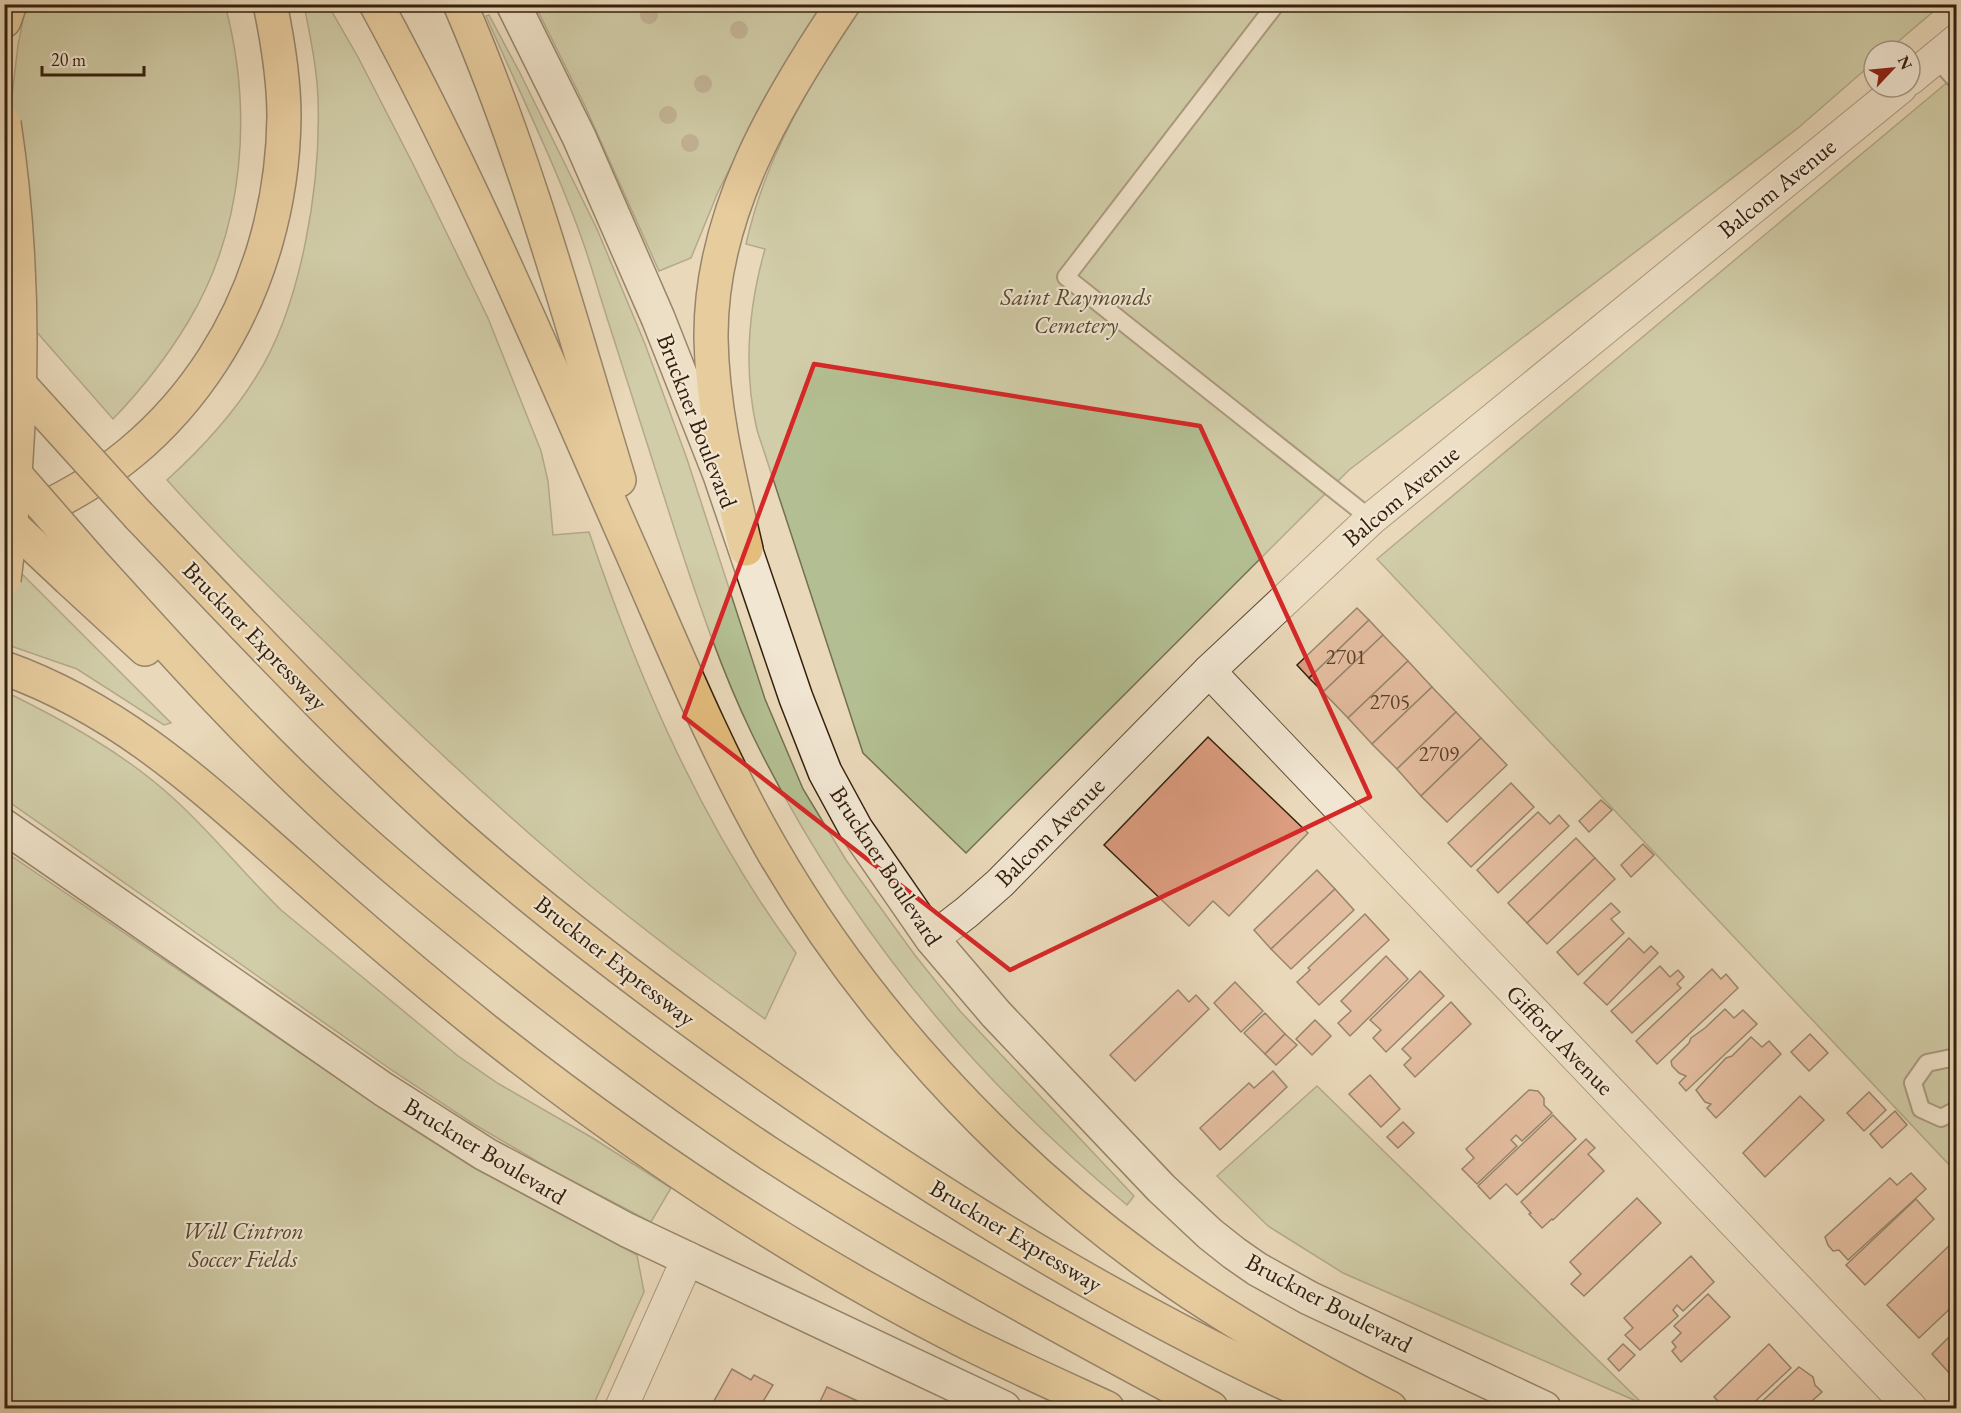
<svg xmlns="http://www.w3.org/2000/svg" width="1961" height="1413" font-family="'EB Garamond',serif">
	<style>
		.green { fill: #b3bf92; stroke: #747050; stroke-width: 1.5 }
		.building { fill: #db9c7f; stroke: #35200d; stroke-width: 1.5 }
		.lines { fill: none; stroke-linecap: round; stroke-linejoin: round }
		.lane-casing { stroke: #624e38; stroke-width: 20 }
		.street-casing { stroke: #624e38; stroke-width: 34 }
		.secondary-casing { stroke: #35200d; stroke-width: 36 }
		.highway-casing { stroke: #35200d; stroke-width: 36 }
		.lane { stroke: #f1e6d2; stroke-width: 16 }
		.street { stroke: #f1e6d2; stroke-width: 32 }
		.secondary { stroke: #f1e6d2; stroke-width: 33 }
		.highway { stroke: #e4bc7c; stroke-width: 33 }
		.highway-bridge-casing { stroke: #35200d; stroke-width: 36; stroke-linecap: butt }
		.highway-bridge { stroke: #e4bc7c; stroke-width: 33 }
		.tree { fill: #97896d }
		.marked { fill: none; stroke: #d62828; stroke-width: 4.5; stroke-linejoin: round }
		.labels { text-anchor: middle; stroke-width: 4.5; stroke-linejoin: round; paint-order: stroke }
		.number-label { font-size: 21px; fill: #5e3f2a }
		.street-label { font-size: 24px; fill: #35200d; stroke: #f1e6d2 }
		.park-label { font-size: 24px; font-style: italic; fill: #54482e; stroke: #f1e6d2 }
	</style>
	<rect width="100%" height="100%" fill="#e9d8b9"/>
	<filter id="stains"><feTurbulence type="fractalNoise" baseFrequency=".00333" numOctaves="4"/><feColorMatrix values="0 0 0 0 .2 0 0 0 0 .09 0 0 0 0 .02 0 0 0 .5 -.17"/></filter>
	<radialGradient id="worn" r=".72"><stop offset=".6" stop-color="#630" stop-opacity="0"/><stop offset="1" stop-color="#630" stop-opacity=".3"/></radialGradient>
	<g class="green">
		<path d="M26,5h199c28,104 20,223 -37,317 -21,35 -47,68 -75,97l-108,-123 4,-175 9,-76z"/>
		<path d="M304,5h24l30,52 55,107 75,154 53,133 7,30 5,54 36,-3c50,148 113,294 207,421l-31,66c-72,-52 -144,-106 -211,-164 -78,-67 -153,-138 -226,-210 -55,-54 -110,-108 -161,-165 34,-31 65,-64 89,-103 46,-72 65,-194 62,-278 -1,-31 -8,-63 -14,-94z"/>
		<path d="M535,5h289l-61,97 -45,90 -27,66 -32,13 -74,-165z"/>
		<path d="M863,5h1078l-54,46h-13v11l-76,66 -449,342 -383,383 -103,-100 -106,-323c-14,-61 -9,-121 8,-181l-19,-5c10,-44 26,-86 47,-125 20,-40 46,-77 70,-114z"/>
		<path d="M489,15l31,58 77,156 48,115 42,115 78,240 38,90 43,71 68,94 24,30 22,27 174,185 -7,9c-157,-130 -285,-286 -375,-471 -31,-64 -54,-133 -76,-200 -23,-70 -45,-140 -67,-210 -9,-27 -16,-53 -25,-79 -27,-78 -65,-153 -98,-229z"/>
		<path d="M1956,75v1097l-579,-613z"/>
		<path d="M11,563l160,160 -7,2 -87,-56 -72,-25v-80z"/>
		<path d="M4,691c59,29 120,62 169,107 39,35 71,76 108,112l177,146 41,28 92,53 80,51 -20,34 -101,-53 -78,-46 -79,-52 -388,-272z"/>
		<path d="M4,851l398,271 72,46 163,87 7,37 -52,116h-587z"/>
		<path d="M1317,1086l326,318 -300,-131 -75,-47 -51,-50z"/>
	</g>
	<g class="building">
		<path d="M1357,608l12,12 -60,58 -12,-13z"/>
		<path d="M1369,620l14,15 -60,57 -14,-14z"/>
		<path d="M1383,635l25,26 -60,57 -25,-26z"/>
		<path d="M1408,661l24,26 -60,57 -24,-26z"/>
		<path d="M1432,687l24,25 -59,57 -25,-25z"/>
		<path d="M1456,712l25,26 -60,58 -24,-27z"/>
		<path d="M1208,737l100,96 -79,83 -16,-15 -24,25 -85,-81z"/>
		<path d="M1481,738l26,27 -60,57 -26,-26z"/>
		<path d="M1511,783l23,24 -63,60 -23,-24z"/>
		<path d="M1601,800l11,10 -23,22 -10,-11z"/>
		<path d="M1538,812l12,12 9,-9 10,11 -71,67 -21,-23z"/>
		<path d="M1576,838l19,20 -68,65 -19,-20z"/>
		<path d="M1643,844l11,11 -23,22 -10,-12z"/>
		<path d="M1595,858l20,21 -68,65 -20,-21z"/>
		<path d="M1317,870l18,19 -64,60 -17,-19z"/>
		<path d="M1335,889l19,21 -63,59 -20,-20z"/>
		<path d="M1611,903l9,9 -9,7 13,14 -46,42 -21,-23z"/>
		<path d="M1365,914l24,26 -70,65 -22,-23 13,-12 -2,-2z"/>
		<path d="M1629,938l15,15 7,-7 7,7 -51,52 -23,-22z"/>
		<path d="M1386,956l22,23 -58,57 -12,-13 13,-12 -10,-10z"/>
		<path d="M1660,966l10,11 8,-7 6,7 -7,7 4,4 -49,45 -21,-22z"/>
		<path d="M1712,969l9,10 5,-5 12,14 -81,76 -21,-23z"/>
		<path d="M1420,971l24,25 -58,56 -13,-14 8,-8 -11,-10z"/>
		<path d="M1235,982l28,29 -22,21 -27,-29z"/>
		<path d="M1178,990l11,12 7,-7 13,14 -74,72 -25,-26z"/>
		<path d="M1451,1002l20,22 -56,53 -11,-12 7,-7 -9,-9z"/>
		<path d="M1725,1009l9,9 9,-8 14,14 -71,67 -7,-8 7,-7 -7,-3 -7,-7 -1,-5 18,-18 2,-5 14,-10z"/>
		<path d="M1265,1013l20,21 -20,20 -21,-21z"/>
		<path d="M1315,1020l16,16 -19,19 -16,-16z"/>
		<path d="M1285,1034l12,11 -21,20 -11,-11z"/>
		<path d="M1810,1034l18,19 -19,18 -18,-19z"/>
		<path d="M1751,1037l11,10 7,-6 12,13 -65,64 -9,-10 4,-4 -6,-2 -9,-12 30,-32 6,-2z"/>
		<path d="M1273,1071l14,16 -67,63 -20,-22 49,-45 5,5z"/>
		<path d="M1370,1075l30,34 -19,18 -32,-33z"/>
		<path d="M1529,1090l9,1 6,7v7l8,8 -30,28 -6,-6 -5,5 6,6 -40,38 -15,-15 12,-11 -8,-9z"/>
		<path d="M1869,1092l17,18 -22,21 -17,-18z"/>
		<path d="M1800,1096l24,24 -59,57 -22,-24z"/>
		<path d="M1895,1111l12,14 -25,23 -12,-14z"/>
		<path d="M1553,1115l23,24 -59,56 -11,-11 -16,15 -12,-13z"/>
		<path d="M1403,1122l11,11 -16,15 -11,-11z"/>
		<path d="M1586,1139l9,9 -7,6 16,17 -51,49 -1,-1 -10,9 -13,-14 2,-1 -10,-11z"/>
		<path d="M1911,1173l15,16 -78,71 -9,-10 -6,1 -5,-6 -3,-8 65,-59 7,7z"/>
		<path d="M1637,1198l24,25 -77,73 -13,-12 10,-10 -11,-12z"/>
		<path d="M1916,1199l18,20 -69,66 -19,-20z"/>
		<path d="M1952,1243l4,4v56l-37,35 -32,-33z"/>
		<path d="M1691,1256l23,26 -31,29 -6,-6 -4,5 5,6 -38,34 -15,-15 8,-7 -9,-10z"/>
		<path d="M1708,1294l22,23 -49,45 -9,-11 4,-4 -4,-5 9,-9 -7,-7z"/>
		<path d="M1956,1330v42l-4,4 -20,-22z"/>
		<path d="M1623,1344l12,11 -16,16 -11,-12z"/>
		<path d="M1769,1344l22,24 -43,40h-23l-11,-11z"/>
		<path d="M1799,1367l14,10 2,8 7,7 -18,16h-49z"/>
		<path d="M732,1369l19,11 3,-5 19,10 -14,23h-49z"/>
		<path d="M827,1387l46,21h-56z"/>
	</g>
	<g class="lines">
		<defs>
			<g id="lane">
				<path d="M1276,4l-210,273 305,242"/>
				<path d="M1936,58l20,22"/>
				<path d="M1956,1057l-29,6 -14,20 8,26 20,9 15,-8"/>
			</g>
			<g id="street">
				<path d="M1910,79l46,-38"/>
				<path d="M1209,671l702,737"/>
				<path d="M932,939l35,-27 33,-29 209,-212 162,-152 530,-432"/>
				<path d="M621,1408l67,-150"/>
			</g>
			<g id="secondary">
				<path d="M513,4l66,133 79,181 62,157 76,223 29,74 31,57 76,110 64,75 165,174 49,46 24,19 23,16 52,29 235,110"/>
				<path d="M4,826l379,263 102,65 142,76 377,178"/>
			</g>
			<g id="highway">
				<path d="M376,4c97,178 175,366 257,551 43,98 84,198 137,291 91,159 227,307 375,415 77,56 161,104 245,147"/>
				<path d="M460,4c67,155 110,315 159,476"/>
				<path d="M4,21l6,-17"/>
				<path d="M139,516c103,107 204,217 315,316 103,91 217,176 330,255 176,122 359,235 556,321"/>
				<path d="M20,518c166,-65 262,-226 264,-401 0,-38 -6,-75 -14,-113"/>
				<path d="M746,549c-16,-69 -34,-140 -35,-211 -1,-123 65,-235 132,-334"/>
				<path d="M90,560c78,86 155,173 241,252 57,53 118,102 179,151 84,67 169,131 258,190 143,93 293,175 443,255"/>
				<path d="M69,579l76,70"/>
				<path d="M4,668c117,42 195,116 286,196 63,56 128,112 194,165 149,118 309,225 478,311 48,24 97,46 145,68"/>
			</g>
		</defs>
		<use href="#lane" class="lane-casing"/>
		<use href="#street" class="street-casing"/>
		<use href="#secondary" class="secondary-casing"/>
		<use href="#highway" class="highway-casing"/>
		<use href="#lane" class="lane"/>
		<use href="#street" class="street"/>
		<use href="#secondary" class="secondary"/>
		<use href="#highway" class="highway"/>
		<defs>
			<g id="highway-bridge">
				<path d="M4,123c23,152 20,304 0,457"/>
				<path d="M13,377l126,139"/>
				<path d="M8,466l82,94"/>
				<path d="M4,518l65,61"/>
			</g>
		</defs>
		<use href="#highway-bridge" class="highway-bridge-casing"/>
		<use href="#highway-bridge" class="highway-bridge"/>
	</g>
	<g class="tree">
		<circle cx="649" cy="15" r="9"/>
		<circle cx="739" cy="30" r="9"/>
		<circle cx="703" cy="84" r="9"/>
		<circle cx="668" cy="115" r="9"/>
		<circle cx="690" cy="143" r="9"/>
	</g>
	<path d="M0 0H1961V1413H0ZM814,364l386,62 170,371 -360,173 -326,-253z" fill="#e9d8b9" fill-opacity=".55" fill-rule="evenodd"/>
	<path class="marked" d="M814,364l386,62 170,371 -360,173 -326,-253z"/>
	<g class="labels">
		<g class="number-label">
			<text x="1346" y="664">2701</text>
			<text x="1390" y="709">2705</text>
			<text x="1439" y="761">2709</text>
		</g>
		<g class="street-label">
			<text transform="translate(1777 188) rotate(-39)" y="8">Balcom Avenue</text>
			<text transform="translate(697 421) rotate(69)" y="8">Bruckner Boulevard</text>
			<text transform="translate(1401 496) rotate(-40)" y="8">Balcom Avenue</text>
			<text transform="translate(255 636) rotate(46)" y="8">Bruckner Expressway</text>
			<text transform="translate(1050 832) rotate(-45)" y="8">Balcom Avenue</text>
			<text transform="translate(886 866) rotate(57)" y="8">Bruckner Boulevard</text>
			<text transform="translate(615 961) rotate(38)" y="8">Bruckner Expressway</text>
			<text transform="translate(1560 1040) rotate(46)" y="8">Gifford Avenue</text>
			<text transform="translate(485 1151) rotate(31)" y="8">Bruckner Boulevard</text>
			<text transform="translate(1016 1236) rotate(31)" y="8">Bruckner Expressway</text>
			<text transform="translate(1329 1303) rotate(28)" y="8">Bruckner Boulevard</text>
		</g>
		<g class="park-label">
			<text x="1076" y="305">Saint Raymonds<tspan x="1076" dy="28">Cemetery</tspan></text>
			<text x="243" y="1239">Will Cintron<tspan x="243" dy="28">Soccer Fields</tspan></text>
		</g>
	</g>
	<rect width="1961" height="1413" fill="none" stroke="#e9d8b9" stroke-width="24"/>
	<rect x="6" y="6" width="1949" height="1401" fill="none" stroke="#35200d" stroke-width="3"/>
	<rect x="12" y="12" width="1937" height="1389" fill="none" stroke="#35200d" stroke-width="1.5"/>
	<g transform="translate(1892 69) rotate(64)"><circle r="28" fill="#f1e6d2" stroke="#a69783" stroke-width="1.5"/>
	<path d="M0-4.5L10 22L0 15L-10 22Z" fill="#8f2418"/>
	<text y="-9" font-size="16" font-weight="bold" text-anchor="middle" fill="#35200d">N</text>
	</g>
	<path d="M42 66v9h102v-9" fill="none" stroke="#35200d" stroke-width="3"/>
	<text x="51" y="66" font-size="18" fill="#35200d" stroke="#f1e6d2" stroke-width="4.5" paint-order="stroke">20 m</text>
	<rect width="100%" height="100%" filter="url(#stains)"/>
	<rect width="100%" height="100%" fill="url(#worn)"/>
</svg>
